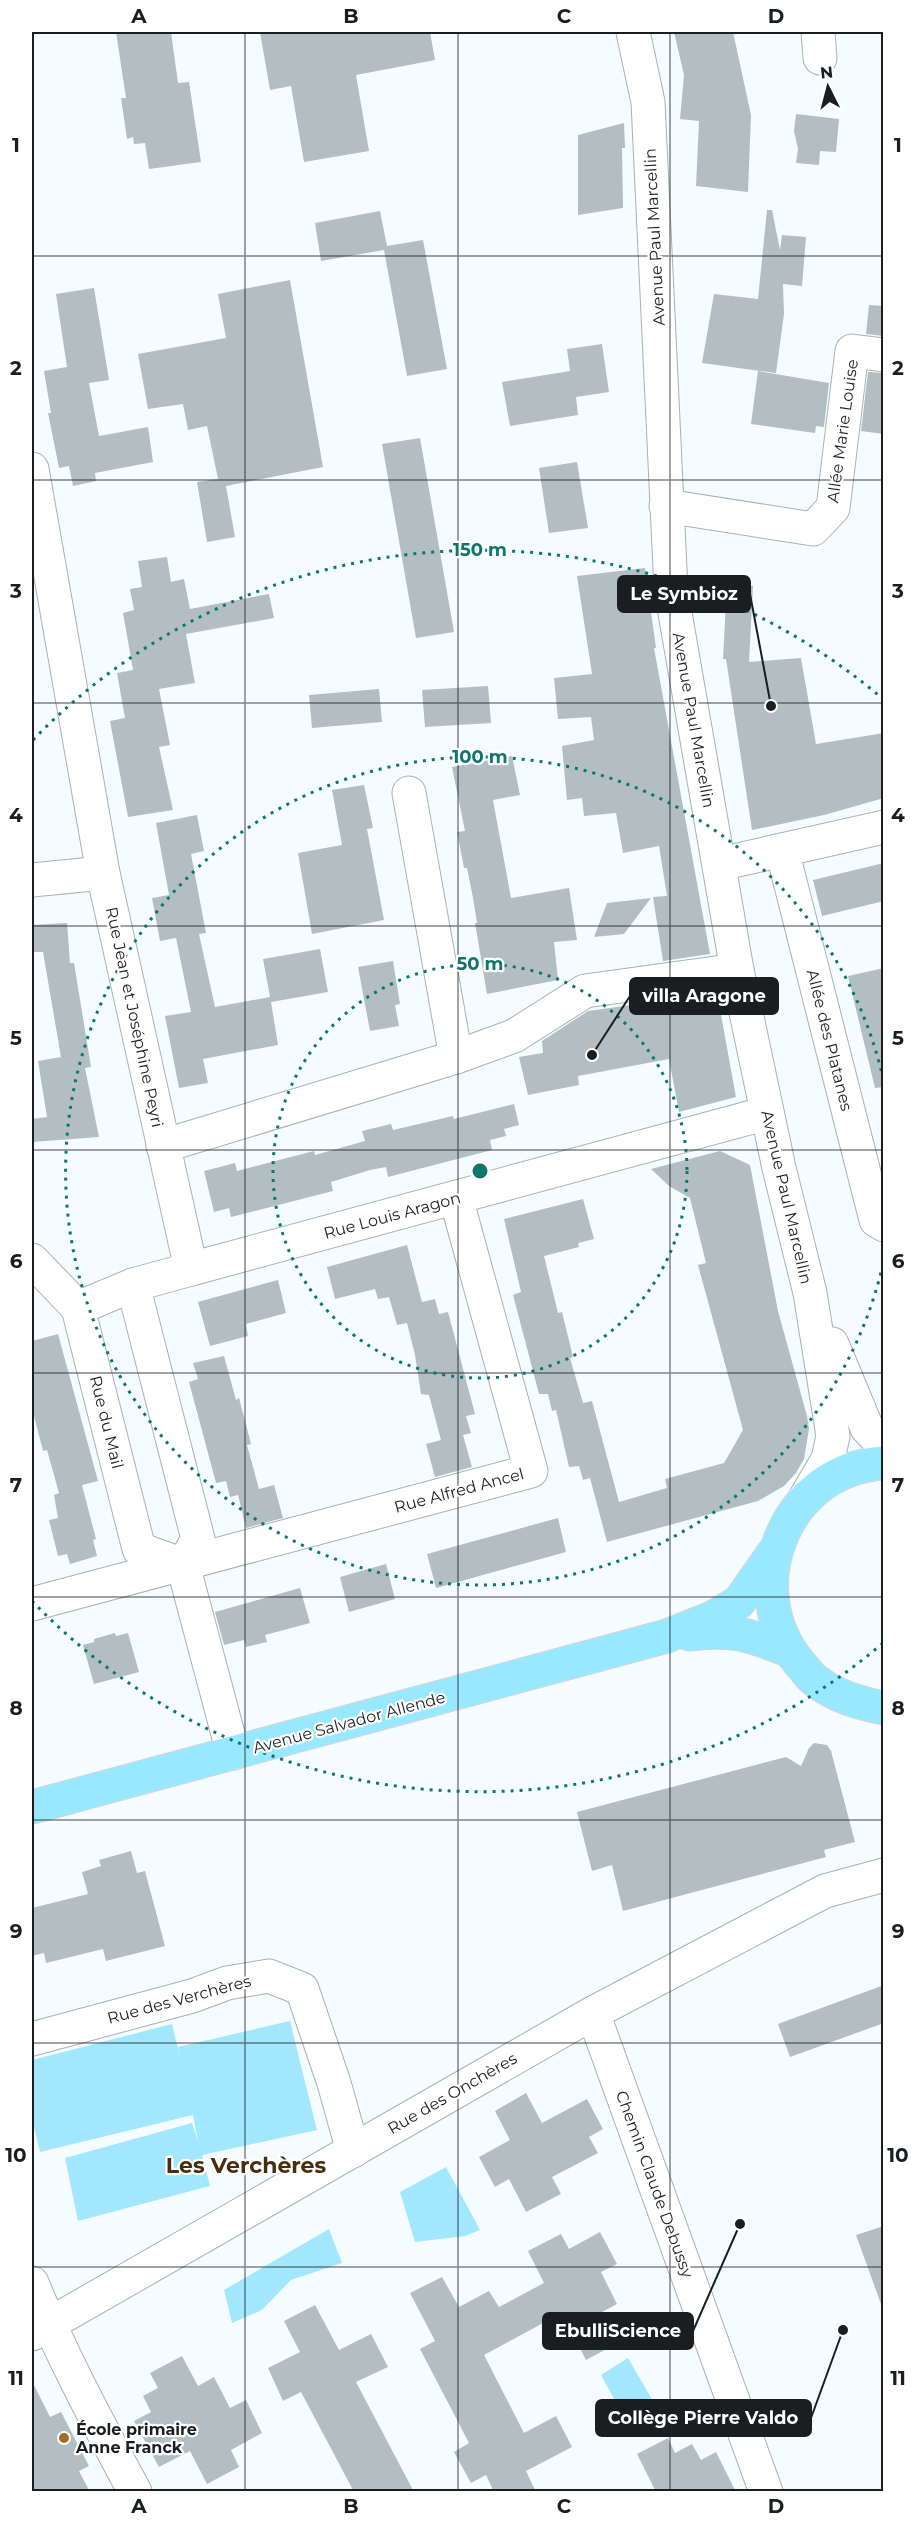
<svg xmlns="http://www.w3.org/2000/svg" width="915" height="2523" font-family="Montserrat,sans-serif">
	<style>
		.green { fill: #a2e7fd }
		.building { fill: #b2bec2 }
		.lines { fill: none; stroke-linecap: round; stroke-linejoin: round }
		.minor-casing { stroke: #a6b2b6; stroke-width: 35 }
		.major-casing { stroke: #d6d6d7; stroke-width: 35 }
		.minor { stroke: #fff; stroke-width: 33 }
		.major { stroke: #98e9ff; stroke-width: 33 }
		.grid { fill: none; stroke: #1a1e20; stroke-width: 1.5; stroke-opacity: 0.55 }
		.ring { fill: none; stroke: #0f766e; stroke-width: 3; stroke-dasharray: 3 6 }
		.poi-dot { fill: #a36d27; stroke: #fff; stroke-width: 2 }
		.labels { text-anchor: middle; stroke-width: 4.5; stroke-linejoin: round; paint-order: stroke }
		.street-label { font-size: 16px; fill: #1a1e20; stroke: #fff }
		.poi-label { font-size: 16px; font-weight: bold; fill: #1a1e20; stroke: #fff; text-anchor: start }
		.district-label { font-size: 22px; font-weight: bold; fill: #472e0c; stroke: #fff }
		.centre { fill: #0f766e; stroke: #fff; stroke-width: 3 }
		.ring-label { font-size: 18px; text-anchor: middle; font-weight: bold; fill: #0f766e; stroke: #fff; stroke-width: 4.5; stroke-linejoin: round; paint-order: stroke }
		.leader { fill: none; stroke: #1a1e20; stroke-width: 2 }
		.callout-dot { fill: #1a1e20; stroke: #fff; stroke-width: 2 }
		.callout { fill: #1a1e20; stroke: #1a1e20; stroke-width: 2 }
		.callout-label { font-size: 18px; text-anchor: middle; font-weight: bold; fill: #fff }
		.neatline { fill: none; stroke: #1a1e20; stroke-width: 2 }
		.grid-label { font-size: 20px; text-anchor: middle; font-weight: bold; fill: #1a1e20 }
	</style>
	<rect width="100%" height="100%" fill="#f5fcff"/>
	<g class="green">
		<path d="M290,2021l27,109 -115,25 8,31 -132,35 -13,-63 127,-35 6,18 -5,-26 -153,37 -8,-33v-59l140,-36 8,33 -2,-10z"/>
		<path d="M446,2167l34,63 -15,6 -50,6 -15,-50z"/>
		<path d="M329,2229l13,34 -51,17 -29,30 -30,13 -8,-33z"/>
		<path d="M628,2358l29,50 -30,14 -26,-47z"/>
	</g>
	<g class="building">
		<path d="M116,32h55l7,51 11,-1 12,80 -52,7 -4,-26 -11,1 -1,-7 -6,2 -6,-41h5z"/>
		<path d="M260,32h170l5,28 -79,15 13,76 -65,11 -13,-76 -21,4z"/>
		<path d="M674,32h59l18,83 -3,77 -52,-6 3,-65 -19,-2 4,-44z"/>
		<path d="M796,114l43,5 -3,33 -16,-1 -1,14 -23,-2 2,-14 -4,-18z"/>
		<path d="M624,123l1,25h-3l1,60 -45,7v-80z"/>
		<path d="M767,210h5l8,40 2,-15 24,2 -4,49 -19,-2 1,30 -8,59 -74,-10 12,-69 44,5z"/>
		<path d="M380,211l7,35 36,-6 24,129 -40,7 -23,-126 -63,11 -6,-38z"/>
		<path d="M290,280l33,187 -97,19 9,51 -28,5 -10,-60 21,-3 -11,-53 -19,4 -5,-26 -35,5 -10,-55 88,-16 -8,-44z"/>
		<path d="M94,288l15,92 -20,3 10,53 49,-9 5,35 -58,11 1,8 -23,5 -4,-20 -10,2 -11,-55h3l-7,-42 23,-4 -11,-73z"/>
		<path d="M869,305l15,1v30l-18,-2z"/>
		<path d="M602,344l7,48 -33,5 2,18 -68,11 -8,-44 68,-11 -3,-22z"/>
		<path d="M758,371l71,12 -5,44 -8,-1 -1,7 -64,-9z"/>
		<path d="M868,372l16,1v61l-23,-3z"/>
		<path d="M420,438l34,194 -38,6 -34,-194z"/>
		<path d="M577,462l11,66 -39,5 -10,-65z"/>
		<path d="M167,557l4,25 13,-3 6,30 79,-15 5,24 -88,16 9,49 -36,6 11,56 -11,2 14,63 -45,7 -18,-96 15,-3 -8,-45 16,-3 -10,-57 11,-3 -4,-21 12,-2 -4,-26z"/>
		<path d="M645,568l11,80h-2l56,306 -47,7 -10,-64 14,-1 -8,-50 -36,7 -7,-40 -32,3 -2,-18 -15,2 -5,-54 32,-6 -3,-23 -33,2 -4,-41 38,-4 -15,-98z"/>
		<path d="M727,583l26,3 -4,76 52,-4 15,86 68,-11v65l-60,17 -72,15 -26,-171h-3z"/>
		<path d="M488,686l3,37 -66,4 -3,-37z"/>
		<path d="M379,689l3,33 -70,6 -3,-33z"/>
		<path d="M512,756l8,39 -27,5 18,98 58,-10 8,52 -23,2 4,38 -71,14 -12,-71h2l-4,-25 -6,-30h-3l-7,-36 8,-1 -13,-64z"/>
		<path d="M364,785l9,43 -6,1 17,91 -72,14 -14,-81 44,-8 -10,-55z"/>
		<path d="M197,815l7,36 -13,3 15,79 -7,1 16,73 55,-10 -7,-38 57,-10 8,43 -57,10 7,43 -75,14 5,24 -29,5 -14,-72 26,-4 -15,-74 -16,3 -8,-43 17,-3 -13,-72z"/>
		<path d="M884,863v38l-62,15 -9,-36z"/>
		<path d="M651,898l-27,36 -30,3 13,-34z"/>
		<path d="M67,923l3,40h4l17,104 -6,1 14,69 -67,5v-23l15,-2 -9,-56 23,-4 -18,-105h-11v-27z"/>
		<path d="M393,961l7,43 -5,1 4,21 -29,5 -12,-64z"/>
		<path d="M884,968v119l-9,1 -27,-112z"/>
		<path d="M717,993l19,104 -57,15 -10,-53 -91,17 1,9 -51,10 -9,-38 24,-4 -1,-12 46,-30z"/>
		<path d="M514,1104l5,21 -15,4 2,7 -16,4 2,10 -104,27 -2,-10 -16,3 -39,12 2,9 -102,26 -2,-9 -15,4 -10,-41 31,-8 2,8 77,-20 1,4 50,-14 -3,-10 29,-7 2,6 60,-14 1,3z"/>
		<path d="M720,1151l30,14 28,146 29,105 2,13 -5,30 -8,14 -12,13 -26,15 -151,41 -17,-64 -7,2 -4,-14 -10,1 -13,-57 -4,1 -4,-17h-9l-26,-99 8,-3 -17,-73 79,-20 11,40 -16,4 1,4 -35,9 14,57 4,-1 11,45 -3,1 13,45 9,-2 27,101 48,-14 -2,-9 59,-16 19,-33 -45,-165 8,-2 -16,-65 -21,-12 -18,-17z"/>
		<path d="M407,1245l15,57 13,-3 4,15 9,-2 27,102 -9,2 5,17 -8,2 9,32 -37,10 -9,-33 15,-4 -12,-45 -8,-1 -6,-39 -8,-32 -10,2 -8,-28 -11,2 -3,-10 -40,10 -8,-32z"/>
		<path d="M278,1280l8,33 -40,11 2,12 -38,10 -12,-44z"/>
		<path d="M58,1334l40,147 -16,4 14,54 -3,1 4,16 -27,8 -3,-10 -9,2 -9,-36 9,-2 -4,-23 5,-2 -12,-43 -4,1 -11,-43v-67z"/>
		<path d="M224,1356l12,44 3,-2 12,46 -4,1 12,44 15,-4 9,33 -37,10 -8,-33 -8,2 -4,-16 -10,2 -27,-101 9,-3 -5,-16z"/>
		<path d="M558,1518l8,34 -130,36 -9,-34z"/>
		<path d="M386,1564l9,35 -46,13 -9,-35z"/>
		<path d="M300,1588l10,35 -45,12 2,7 -21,5 -2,-7 -20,5 -9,-33z"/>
		<path d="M115,1633l1,3 12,-3 11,39 -45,12 -11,-39 11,-3v-3z"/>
		<path d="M814,1743l13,2 4,6 24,91 -31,8 2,7 -203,54 -11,-46 -20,6 -15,-59 209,-55 15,9 8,-18z"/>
		<path d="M131,1851l6,22 8,-2 20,75 -59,15 -3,-12 -57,14 -2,-10 -12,3v-48l56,-14 -6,-22 19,-6 -2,-6z"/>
		<path d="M884,1985v38l-94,34 -12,-33z"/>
		<path d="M526,2093l16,30 45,-24 16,30 -14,8 9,16 -46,24 9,17 -35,18 -17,-33 -14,8 -16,-30 31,-17 -15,-29z"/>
		<path d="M884,2226v78h-3l-25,-69z"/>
		<path d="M600,2232l17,32 -16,8 16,32 -15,8 16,31 -32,17 -16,-31 -15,8 -8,-16 -63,34 40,78 32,-17 16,31 -46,24 10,21h-42l-8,-17 -15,8 -17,-31 15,-9 -49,-94 15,-8 -25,-48 32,-16 17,30 30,-16 10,16 45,-24 -16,-32 33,-17 8,15z"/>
		<path d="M315,2305l24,45 32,-16 17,33 -32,15 58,110h-60l-53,-100 -18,9 -15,-33 32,-16 -16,-31z"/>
		<path d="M182,2356l16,30 16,-9 16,31 16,-8 16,33 -31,17 8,17 -32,17 -17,-33 -31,16 -25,-46 17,-9 -8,-16 15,-8 -8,-15z"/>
		<path d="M32,2381l18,36 11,-5 28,54 -10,5 11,21h-58z"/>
		<path d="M668,2438l7,15 17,-9 9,16 15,-8 20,40h-80l-19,-38z"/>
	</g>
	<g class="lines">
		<defs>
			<g id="minor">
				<path d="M633,32l15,70 23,488 66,380 42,198 31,125 23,143 -5,23 -24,41"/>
				<path d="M818,32l2,26"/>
				<path d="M32,469l71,404 88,396 -58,16 -55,23"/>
				<path d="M666,506l147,23 20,-21 19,-157 32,4"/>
				<path d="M409,793l47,264"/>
				<path d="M782,850l94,370 8,5"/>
				<path d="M720,864l164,-37"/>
				<path d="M32,880l71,-7"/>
				<path d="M163,1146l293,-89 58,-21 71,-45 152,-21"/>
				<path d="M32,1260l46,48 61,241 44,16"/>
				<path d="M191,1269l576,-156"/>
				<path d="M133,1285l65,254 -15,26 50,188"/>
				<path d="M832,1344l35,84 17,18"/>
				<path d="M32,1604l499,-133 -75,-273"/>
				<path d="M593,2013l173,479"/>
				<path d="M32,2039l160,-43 35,-13 42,-7 33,13 32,94 19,68"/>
				<path d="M32,2283c29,72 66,140 103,209"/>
				<path d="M32,2334l561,-321 232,-122 59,-16"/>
			</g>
			<g id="major">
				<path d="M884,1463c-101,6 -147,128 -83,202 5,5 9,12 15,16 21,16 43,22 68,27"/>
				<path d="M689,1634c44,-5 58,0 99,16"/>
				<path d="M32,1807l635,-171 47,-19 25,-15 35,-50"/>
			</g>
		</defs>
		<use href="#minor" class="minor-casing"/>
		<use href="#major" class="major-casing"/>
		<use href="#minor" class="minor"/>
		<use href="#major" class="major"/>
	</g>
	<path class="grid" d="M245,32v2460M458,32v2460M670,32v2460M32,256h852M32,480h852M32,703h852M32,926h852M32,1150h852M32,1373h852M32,1597h852M32,1820h852M32,2043h852M32,2267h852"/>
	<g class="ring">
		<circle cx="480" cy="1171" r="207"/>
		<path d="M883 1264A414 414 0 1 1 883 1078"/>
		<path d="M883 1643A621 621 0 0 1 33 1602M33 740A621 621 0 0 1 883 699"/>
	</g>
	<circle class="poi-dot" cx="64" cy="2438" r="6"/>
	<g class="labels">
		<g class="street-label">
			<text transform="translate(654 237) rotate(-93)" y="6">Avenue Paul Marcellin</text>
			<text transform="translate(842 431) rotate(-82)" y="6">Allée Marie Louise</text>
			<text transform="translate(694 720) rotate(80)" y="6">Avenue Paul Marcellin</text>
			<text transform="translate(135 1017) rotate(78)" y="6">Rue Jean et Joséphine Peyri</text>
			<text transform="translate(830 1040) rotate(76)" y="6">Allée des Platanes</text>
			<text transform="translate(787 1197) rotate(77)" y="6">Avenue Paul Marcellin</text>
			<text transform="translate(392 1215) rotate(-15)" y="6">Rue Louis Aragon</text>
			<text transform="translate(107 1422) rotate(76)" y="6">Rue du Mail</text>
			<text transform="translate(459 1490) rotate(-15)" y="6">Rue Alfred Ancel</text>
			<text transform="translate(349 1722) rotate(-15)" y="6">Avenue Salvador Allende</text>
			<text transform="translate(179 1999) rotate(-15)" y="6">Rue des Verchères</text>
			<text transform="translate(452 2093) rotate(-30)" y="6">Rue des Onchères</text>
			<text transform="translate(655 2184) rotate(70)" y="6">Chemin Claude Debussy</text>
		</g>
		<g class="poi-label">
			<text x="76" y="2435">École primaire<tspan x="76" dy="18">Anne Franck</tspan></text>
		</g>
		<g class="district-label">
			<text x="246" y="2173">Les Verchères</text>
		</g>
	</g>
	<circle cx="480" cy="1171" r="9" class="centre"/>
	<g class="ring-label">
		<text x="480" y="556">150 m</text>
		<text x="480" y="763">100 m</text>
		<text x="480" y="970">50 m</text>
	</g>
	<path class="leader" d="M771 706L750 594M592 1055L630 996M740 2224L693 2331M843 2330L811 2418"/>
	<g class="callout-dot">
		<circle cx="771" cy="706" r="6"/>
		<circle cx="592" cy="1055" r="6"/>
		<circle cx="740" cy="2224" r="6"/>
		<circle cx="843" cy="2330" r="6"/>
	</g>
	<g class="callout">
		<rect x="618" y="576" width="132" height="36" rx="6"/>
		<rect x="630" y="978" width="148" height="36" rx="6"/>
		<rect x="543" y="2313" width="150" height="36" rx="6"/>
		<rect x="596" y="2400" width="215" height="36" rx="6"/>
	</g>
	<g class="callout-label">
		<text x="684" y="600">Le Symbioz</text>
		<text x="704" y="1002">villa Aragone</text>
		<text x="618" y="2337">EbulliScience</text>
		<text x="703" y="2424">Collège Pierre Valdo</text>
	</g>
	<rect width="915" height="2523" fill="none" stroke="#ffffff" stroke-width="66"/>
	<g transform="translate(828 87) rotate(354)" stroke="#ffffff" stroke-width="4.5" paint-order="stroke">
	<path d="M0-4.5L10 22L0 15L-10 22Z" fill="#1a1e20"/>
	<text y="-9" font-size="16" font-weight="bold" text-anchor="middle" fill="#1a1e20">N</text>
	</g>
	<rect x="33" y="33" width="849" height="2457" class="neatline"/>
	<g class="grid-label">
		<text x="139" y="23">A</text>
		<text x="351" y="23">B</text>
		<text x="564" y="23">C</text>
		<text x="776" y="23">D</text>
		<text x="16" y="152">1</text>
		<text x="898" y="152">1</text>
		<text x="16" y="375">2</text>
		<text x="898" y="375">2</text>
		<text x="16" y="598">3</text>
		<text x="898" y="598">3</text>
		<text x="16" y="822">4</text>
		<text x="898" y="822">4</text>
		<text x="16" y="1045">5</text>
		<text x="898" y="1045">5</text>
		<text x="16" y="1268">6</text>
		<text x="898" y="1268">6</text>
		<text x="16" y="1492">7</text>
		<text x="898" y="1492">7</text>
		<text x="16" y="1715">8</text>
		<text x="898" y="1715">8</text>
		<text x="16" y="1938">9</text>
		<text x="898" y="1938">9</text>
		<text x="16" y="2162">10</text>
		<text x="898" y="2162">10</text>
		<text x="16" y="2385">11</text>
		<text x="898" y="2385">11</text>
		<text x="139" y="2513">A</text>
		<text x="351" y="2513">B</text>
		<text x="564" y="2513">C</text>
		<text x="776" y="2513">D</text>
	</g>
</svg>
